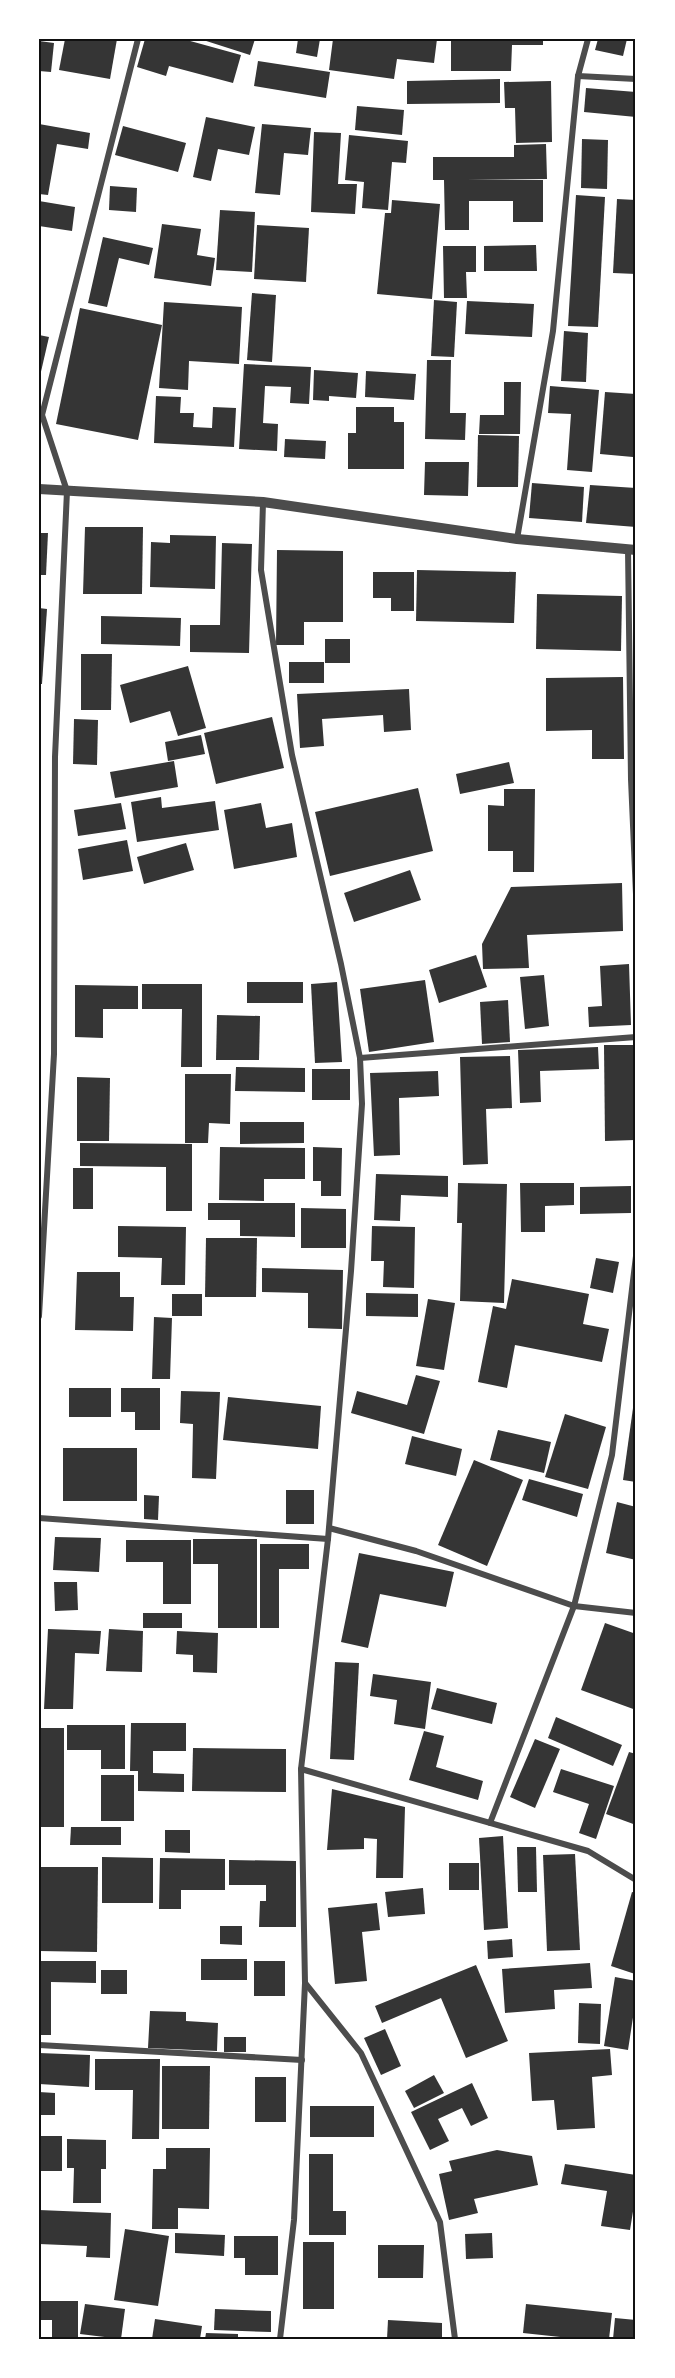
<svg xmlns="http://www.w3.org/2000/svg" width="675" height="2378" font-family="'IBM Plex Sans',sans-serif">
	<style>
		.building { fill: #353535 }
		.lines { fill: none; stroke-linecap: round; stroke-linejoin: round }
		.minor { stroke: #4c4c4c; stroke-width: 6 }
		.tertiary { stroke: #4c4c4c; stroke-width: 10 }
		.neatline { fill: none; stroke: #111; stroke-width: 2 }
	</style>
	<rect width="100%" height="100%" fill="#fff"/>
	<g class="building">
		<path d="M65,39h52l-7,40 -51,-9z"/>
		<path d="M145,39h38l58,16 -8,28 -64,-17 -3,10 -29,-9z"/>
		<path d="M200,39h55l-5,16z"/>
		<path d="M298,39h22l-3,18 -21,-4z"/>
		<path d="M333,39h104l-3,24 -37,-4 -3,20 -65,-9z"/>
		<path d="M451,39h92v6h-31l-1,26h-60z"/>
		<path d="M598,39h29l-4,17 -28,-6z"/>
		<path d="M39,41l15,2 -3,29 -12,-1z"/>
		<path d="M258,61l72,11 -4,26 -72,-12z"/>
		<path d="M500,79v24l-93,1v-23z"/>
		<path d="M551,81l1,61 -36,1 -1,-35h-10l-1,-26z"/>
		<path d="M586,88l50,4v25l-52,-5z"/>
		<path d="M357,106l47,4 -2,25 -47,-5z"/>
		<path d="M206,117l49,10 -6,28 -31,-6 -7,32 -18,-4z"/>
		<path d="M39,124l51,9 -2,16 -31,-5 -9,51 -9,-1z"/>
		<path d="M262,124l49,4 -3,27 -24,-2 -4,42 -25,-2z"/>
		<path d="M123,126l63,17 -8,29 -63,-17z"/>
		<path d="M314,132l27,1 -3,51h19l-2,30 -44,-2z"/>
		<path d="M349,135l59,6 -2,22 -14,-1 -4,48 -26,-2 2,-26 -19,-2z"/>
		<path d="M582,139l26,1 -1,49 -26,-1z"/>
		<path d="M546,144l1,35 -81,1h77v42h-30v-21h-44v29h-24l-1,-50h-11v-23h81v-12z"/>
		<path d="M110,186l27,2 -1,24 -27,-2z"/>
		<path d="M576,195l29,2 -7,130 -30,-1z"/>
		<path d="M617,199l19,1v74l-23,-1z"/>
		<path d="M392,200l48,4 -8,95 -55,-5 8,-81h6z"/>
		<path d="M39,201l36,6 -3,24 -33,-5z"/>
		<path d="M220,210l35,2 -3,60 -36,-2z"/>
		<path d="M162,224l39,5 -4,26 18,3 -4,28 -57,-8z"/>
		<path d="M257,225l52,3 -3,54 -52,-3z"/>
		<path d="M103,237l50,11 -4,17 -30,-7 -12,49 -19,-4z"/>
		<path d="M536,245l1,26h-53v-25z"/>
		<path d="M443,246h33v26h-10l1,26h-23z"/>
		<path d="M252,293l24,2 -4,67 -25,-2z"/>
		<path d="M434,300l23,2 -3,55 -23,-1z"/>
		<path d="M467,301l67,3 -2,33 -67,-3z"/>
		<path d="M164,302l78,5 -3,57 -50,-3 -1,29 -29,-2z"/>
		<path d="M80,308l82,17 -24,115 -82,-16z"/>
		<path d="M564,331l24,2 -2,49 -25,-1z"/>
		<path d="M39,335l10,2 -9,39h-1z"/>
		<path d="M427,360h24l-1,53h16l-1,27 -40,-1z"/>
		<path d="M244,364l67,3 -2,37 -19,-1 1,-16 -26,-1 -2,37 15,1 -1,27 -38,-2z"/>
		<path d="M314,370l44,3 -2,25 -27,-2v5l-16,-1z"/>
		<path d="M366,371l50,3 -2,26 -49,-3z"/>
		<path d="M504,382h17l-1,52h-41l1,-19h24z"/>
		<path d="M550,386l49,4 -7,82 -25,-2 4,-56 -23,-1z"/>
		<path d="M605,392l31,2 -3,63 -33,-3z"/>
		<path d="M156,396l25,1 -1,16h14l-1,14 19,1 1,-21 23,1 -2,39 -80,-4z"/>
		<path d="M356,407h38v15h10v47h-56v-36h8z"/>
		<path d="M478,435l41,1 -1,51h-41z"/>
		<path d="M285,439l41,2 -1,18 -41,-2z"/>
		<path d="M425,462h44l-1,34 -44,-1z"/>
		<path d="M532,483l52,4 -2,35 -53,-4z"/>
		<path d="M590,485l46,3v39l-50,-4z"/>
		<path d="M85,527h58l-1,67h-59z"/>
		<path d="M39,533h9l-2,42h-7z"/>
		<path d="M170,535l46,1 -1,53 -65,-2 1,-45 19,1z"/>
		<path d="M222,543l30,1 -3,109 -59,-1v-27h30z"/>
		<path d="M277,550l66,1v71h-39v23h-28z"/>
		<path d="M417,570l99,2 -2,51 -98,-2z"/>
		<path d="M373,572h41v39h-23v-13h-18z"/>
		<path d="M537,594l85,2 -1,55 -85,-2z"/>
		<path d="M39,608l8,1 -5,75h-3z"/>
		<path d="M101,616l80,2 -1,28 -79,-2z"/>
		<rect x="325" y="639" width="25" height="24"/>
		<path d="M81,654h31l-1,56h-30z"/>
		<rect x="289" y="662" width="35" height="21"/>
		<path d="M188,666l18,62 -28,8 -8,-25 -40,12 -10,-38z"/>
		<path d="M623,677l1,82h-32v-29l-46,1v-53z"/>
		<path d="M409,689l2,41 -27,2 -1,-17 -61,4 2,27 -24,2 -3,-54z"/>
		<path d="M272,717l12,51 -68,16 -12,-51z"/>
		<path d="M74,719l24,1 -1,45 -24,-1z"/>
		<path d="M201,735l4,19 -37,7 -3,-19z"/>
		<path d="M174,761l4,26 -63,11 -5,-26z"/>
		<path d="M509,762l5,21 -54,11 -4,-20z"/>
		<path d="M418,788l15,63 -103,25 -15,-64z"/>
		<path d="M504,789h31l-1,83h-21v-21h-25v-46l16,1z"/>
		<path d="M161,797l1,11 53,-7 4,29 -82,12 -6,-40z"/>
		<path d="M121,803l5,26 -48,7 -4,-26z"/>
		<path d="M261,803l5,25 26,-5 5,34 -63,12 -10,-59z"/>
		<path d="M127,840l6,31 -50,9 -5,-31z"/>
		<path d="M186,843l8,27 -50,14 -7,-27z"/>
		<path d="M410,870l11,30 -67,22 -10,-29z"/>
		<path d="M622,883l1,48 -96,4 2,33 -46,1 -1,-25 29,-57z"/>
		<path d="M476,955l11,32 -48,16 -10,-33z"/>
		<path d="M629,964l2,61 -42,2 -1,-20 14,-1 -2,-40z"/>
		<path d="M544,975l5,51 -24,3 -5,-52z"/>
		<path d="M425,980l9,62 -65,10 -9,-63z"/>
		<rect x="247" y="982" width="56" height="21"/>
		<path d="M337,982l5,80 -27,1 -4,-79z"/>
		<path d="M142,984h60v83h-21l1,-58h-40z"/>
		<path d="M75,985l63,1v23h-35v29l-28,-1z"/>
		<path d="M508,1000l2,42 -28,2 -2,-42z"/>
		<path d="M217,1015l43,1 -1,44h-43z"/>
		<path d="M604,1045h29l2,95 -30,1z"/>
		<path d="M598,1047l1,22 -59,2 1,31 -21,1 -2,-53z"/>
		<path d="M510,1056l2,52 -26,1 2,55 -25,1 -3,-108z"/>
		<path d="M236,1067l69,1v24l-70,-1z"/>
		<rect x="312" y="1069" width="38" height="31"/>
		<path d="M438,1071l1,25 -40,2 1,57 -26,1 -4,-83z"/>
		<path d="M185,1074h46l-1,50 -21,-1 -1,20h-23z"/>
		<path d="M77,1077l33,1 -1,63h-32z"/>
		<path d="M240,1122h64v21l-64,1z"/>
		<path d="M80,1143l112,1v67h-26v-44l-86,-1z"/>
		<path d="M220,1147l85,1v31h-41v22l-45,-1z"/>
		<path d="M313,1147l29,1 -1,48h-20v-15h-8z"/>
		<rect x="73" y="1168" width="20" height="41"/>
		<path d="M376,1174l72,2v21l-47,-2 -1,26 -26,-1z"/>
		<path d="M458,1183l49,1 -3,119 -44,-2 2,-78h-5z"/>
		<path d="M520,1183h54v22l-29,1v26h-24z"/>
		<path d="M631,1186v27l-51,1v-27z"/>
		<path d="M208,1203h87v34l-55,-1v-16h-32z"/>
		<path d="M301,1208l45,1v39h-45z"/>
		<path d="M118,1226l68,1 -1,58h-24l1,-27 -44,-1z"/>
		<path d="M372,1226l43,1 -1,61 -31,-1 1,-26h-13z"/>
		<path d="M206,1238h51l-1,59h-51z"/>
		<path d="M596,1258l23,4 -6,31 -23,-5z"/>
		<path d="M262,1268l81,2 -1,59 -34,-1v-35l-46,-1z"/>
		<path d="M77,1272h43v25h14l-1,34 -58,-1z"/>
		<path d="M512,1279l77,15 -6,30 26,5 -7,33 -87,-17 -8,43 -29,-6 15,-76 13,3z"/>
		<path d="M366,1293l52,1v23l-52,-1z"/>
		<rect x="172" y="1294" width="30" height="22"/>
		<path d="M428,1299l27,4 -11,67 -28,-4z"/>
		<path d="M154,1317l18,1 -2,61h-18z"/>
		<path d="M416,1375l24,6 -16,53 -73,-21 6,-22 50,14z"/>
		<rect x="69" y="1388" width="42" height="29"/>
		<path d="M121,1388h39v42h-25v-18h-14z"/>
		<path d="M181,1391l39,1 -4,87 -24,-1 1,-54 -13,-1z"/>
		<path d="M228,1397l93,9 -3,43 -95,-9z"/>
		<path d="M633,1408l3,1v73l-13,-2z"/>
		<path d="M565,1414l41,13 -18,62 -43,-12z"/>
		<path d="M498,1430l53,12 -7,31 -54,-13z"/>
		<path d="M412,1436l50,13 -6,27 -51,-12z"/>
		<rect x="63" y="1448" width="74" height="53"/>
		<path d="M474,1460l49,20 -36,86 -49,-21z"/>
		<path d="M529,1479l54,15 -6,23 -55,-17z"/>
		<rect x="286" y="1490" width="28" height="34"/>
		<path d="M144,1495l15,1 -1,24 -14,-1z"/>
		<path d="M617,1502l19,5v53l-30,-7z"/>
		<path d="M55,1537l46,1 -2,34 -46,-2z"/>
		<path d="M193,1539h64v89h-39v-64h-25z"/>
		<path d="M126,1540h65v64h-28v-42h-37z"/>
		<path d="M260,1544h49v25h-30v59h-19z"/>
		<path d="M359,1553l95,19 -8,35 -66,-13 -12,54 -27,-6z"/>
		<path d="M54,1582h23l1,28 -23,1z"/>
		<rect x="143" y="1613" width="39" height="15"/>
		<path d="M605,1623l31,11v76l-55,-20z"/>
		<path d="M48,1629l53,2 -2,23 -24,-1 -2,56h-29z"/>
		<path d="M109,1629l34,2 -1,41 -36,-1z"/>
		<path d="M177,1631l41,2 -1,40 -24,-1v-17l-17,-1z"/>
		<path d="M335,1662l24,1 -5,97 -24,-1z"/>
		<path d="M373,1674l58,8 -6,47 -31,-5 3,-24 -27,-4z"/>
		<path d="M437,1688l60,15 -5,21 -61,-15z"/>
		<path d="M556,1717l66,28 -9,21 -65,-28z"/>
		<path d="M131,1723h55v28h-33v22l31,1v18l-46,-1v-20h-8z"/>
		<path d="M67,1725h58v44h-24v-19h-34z"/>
		<path d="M41,1728h23v99h-24z"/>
		<path d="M424,1731l20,5 -8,31 47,14 -5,19 -69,-20z"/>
		<path d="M535,1739l25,10 -25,59 -25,-11z"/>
		<path d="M193,1748l93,1v43l-94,-1z"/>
		<path d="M629,1752l7,2v71l-30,-11z"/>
		<path d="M561,1769l53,17 -18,53 -17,-6 10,-29 -36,-12z"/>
		<rect x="101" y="1775" width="33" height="46"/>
		<path d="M332,1789l73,18 -2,71h-27l1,-39 -13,-1v11l-37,1z"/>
		<path d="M71,1827h50v18h-51z"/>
		<path d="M165,1830h25v23l-25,-1z"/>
		<path d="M503,1836l5,92 -24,2 -5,-92z"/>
		<path d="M517,1847h19l1,45h-19z"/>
		<path d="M575,1854l5,96 -33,1 -4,-96z"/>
		<path d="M102,1857l51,1v45h-51z"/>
		<path d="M160,1858l65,1v31h-44v19h-22z"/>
		<path d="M229,1860l67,1v66h-37l1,-26h6v-16h-37z"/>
		<rect x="449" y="1863" width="30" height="27"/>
		<path d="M39,1867h59l-1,85 -58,-1z"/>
		<path d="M423,1888l2,26 -37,3 -3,-25z"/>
		<path d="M632,1892l4,1 -1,81 -24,-8z"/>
		<path d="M377,1903l3,27 -18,2 5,49 -32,3 -7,-76z"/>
		<path d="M220,1926h22v19l-22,-1z"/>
		<path d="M512,1939l1,18 -25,2 -1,-18z"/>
		<rect x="201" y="1959" width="46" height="21"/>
		<path d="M39,1961h57v22l-45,-1v53h-12z"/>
		<rect x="254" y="1961" width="31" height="35"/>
		<path d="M590,1963l2,25 -38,2 1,19 -50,4 -3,-44z"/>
		<path d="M476,1965l32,76 -42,17 -25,-60 -59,25 -7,-17z"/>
		<rect x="101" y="1970" width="26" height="24"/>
		<path d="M615,1977l21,4v17l-8,52 -24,-4z"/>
		<path d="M579,2003l22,1 -1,40 -22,-1z"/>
		<path d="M150,2011l36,1v9l32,2 -1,28 -69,-3z"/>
		<path d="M385,2029l16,37 -20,9 -17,-37z"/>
		<rect x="224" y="2037" width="22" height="15"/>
		<path d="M610,2049l2,26 -20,2 3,51 -38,2 -3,-30 -22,1 -3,-48z"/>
		<path d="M39,2053l51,2 -1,32 -50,-3z"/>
		<path d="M95,2059h65l-1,80h-27l1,-49h-38z"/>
		<path d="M162,2066h48l-1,63h-47z"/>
		<path d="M434,2075l10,18 -30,15 -9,-17z"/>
		<rect x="255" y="2077" width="31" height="45"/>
		<path d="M472,2083l16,35 -17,8 -9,-18 -24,11 11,22 -19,9 -19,-38z"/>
		<path d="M39,2092l16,1v22h-16z"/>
		<rect x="310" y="2106" width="64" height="31"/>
		<rect x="39" y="2136" width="23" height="35"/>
		<path d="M67,2139l39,1v29h-5v34h-28l1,-35h-7z"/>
		<path d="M166,2148h44l-1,61 -31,-1v21h-26l1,-60h13z"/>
		<path d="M497,2150l35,6 6,29 -64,14 4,14 -29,7 -10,-46 13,-3 -3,-10z"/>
		<path d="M309,2154h24v57h13v24h-37z"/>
		<path d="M565,2164l71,11v18l-6,37 -29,-4 6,-35 -46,-7z"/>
		<path d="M39,2210l72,3 -1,45 -24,-1 1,-11 -48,-2z"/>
		<path d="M125,2229l44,7 -11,70 -44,-6z"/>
		<path d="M175,2233l50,2 -1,21 -49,-3z"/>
		<path d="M492,2233l1,25 -27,1 -1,-25z"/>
		<path d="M234,2236h44v39h-33v-17h-11z"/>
		<rect x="303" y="2242" width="31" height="67"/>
		<path d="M378,2245h46l-1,33h-45z"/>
		<path d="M39,2301h39v38h-26v-19h-13z"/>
		<path d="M85,2304l40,5 -4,30 -41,-5z"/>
		<path d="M526,2304l86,9 -3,26h-30l-56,-6z"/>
		<path d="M215,2309l56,2v21l-57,-2z"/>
		<path d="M615,2318l21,2v19h-23z"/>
		<path d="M155,2319l47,7 -2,13h-48z"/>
		<path d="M388,2320l54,3v16h-55z"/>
		<path d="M206,2333l32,1v5h-33z"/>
	</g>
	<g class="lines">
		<g class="minor">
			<path d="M578,76l58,3"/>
			<path d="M263,502l-2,68 31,185 49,209 19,94 2,46 -11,167 -23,268 -27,230 4,214 -11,237 -14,119"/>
			<path d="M517,539l36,-208 25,-255 10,-37"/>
			<path d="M628,549l3,230 5,115"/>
			<path d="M360,1058l276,-21"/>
			<path d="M39,1316l15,-262 1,-297 12,-266 -25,-76 96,-376"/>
			<path d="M39,1518l289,21"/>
			<path d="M329,1528l87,23 158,55 62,7"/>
			<path d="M301,1769l287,82 48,29"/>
			<path d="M490,1823l84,-217 38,-151 24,-199"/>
			<path d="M306,1984l55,69 79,169 15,117"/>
			<path d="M39,2045l263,15"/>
		</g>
		<path class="tertiary" d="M39,489l224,13 254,37 119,11"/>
	</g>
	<rect width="675" height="2378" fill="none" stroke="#ffffff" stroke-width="81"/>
	<rect x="40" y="40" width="594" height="2298" class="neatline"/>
</svg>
